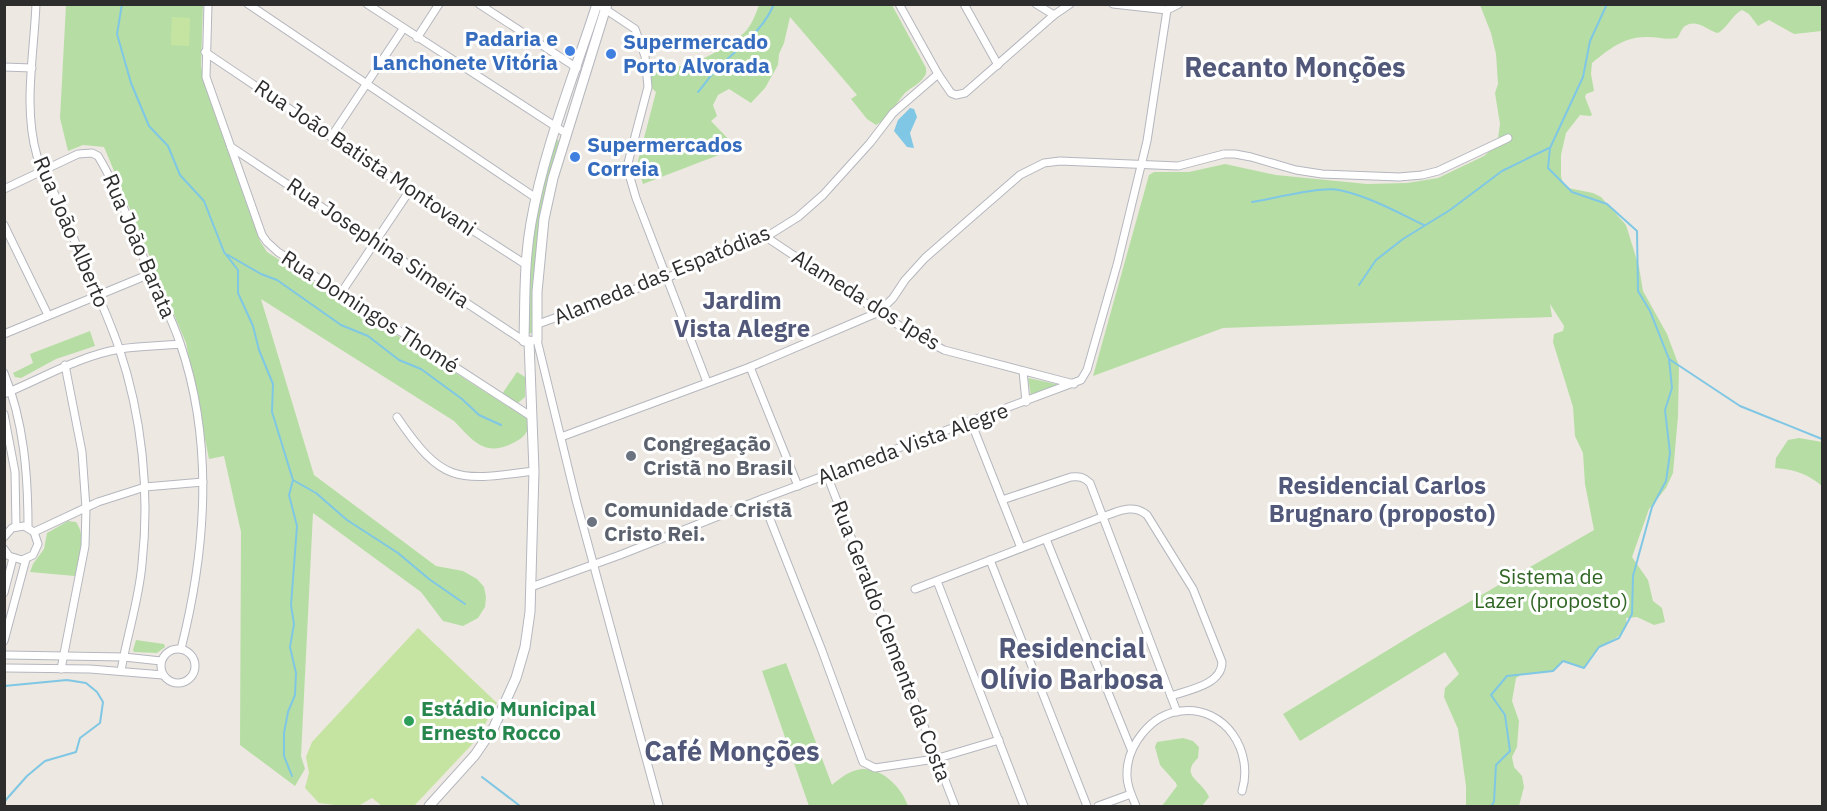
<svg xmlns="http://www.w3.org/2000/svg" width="1827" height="811" font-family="'IBM Plex Sans',sans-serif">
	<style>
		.green { fill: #b6dea4 }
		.pitch { fill: #c6e4a1 }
		.water { fill: #7fc7e4 }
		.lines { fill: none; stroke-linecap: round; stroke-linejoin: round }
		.stream { stroke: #7fc7e4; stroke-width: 2 }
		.minor-casing { stroke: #b5b7bf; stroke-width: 9 }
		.secondary-casing { stroke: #b5b7bf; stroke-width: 11 }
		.minor { stroke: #fff; stroke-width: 7 }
		.secondary { stroke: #fff; stroke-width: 9 }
		.shop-dot { fill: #3f7fe0; stroke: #fff; stroke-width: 2 }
		.worship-dot { fill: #6b7280; stroke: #fff; stroke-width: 2 }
		.leisure-dot { fill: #2e9e5b; stroke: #fff; stroke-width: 2 }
		.labels { text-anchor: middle; stroke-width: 6; stroke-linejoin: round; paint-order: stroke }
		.shop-label { font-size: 21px; font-weight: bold; fill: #366cbe; stroke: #fff; text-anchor: start }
		.street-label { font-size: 21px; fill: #2d2d2d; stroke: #fff }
		.worship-label { font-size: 21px; font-weight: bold; fill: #5b616d; stroke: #fff; text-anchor: start }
		.park-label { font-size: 21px; fill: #2f6522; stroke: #fff }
		.leisure-label { font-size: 21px; font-weight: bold; fill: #27864d; stroke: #fff; text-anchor: start }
		.quarter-label { font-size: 24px; font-weight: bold; fill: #51587a; stroke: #fff }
		.district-label { font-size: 27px; font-weight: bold; fill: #51587a; stroke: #fff }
	</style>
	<rect width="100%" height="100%" fill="#ede8e1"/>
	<g class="green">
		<path d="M66,5h137l-2,60 3,18 56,158 7,11 262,168c0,11 -4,17 -14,22 -29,16 -41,0 -61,-21l-193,-122 53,176 122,91 27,5 14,8 7,8 2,10 -1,10 -7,11 -15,8 -20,-5 -22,-29 -108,-79 -12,243 4,13 -10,17 -55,-41 1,-213 -17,-76 -15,3 -23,-116 -82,-196 -21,-2 -15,6 -8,-33z"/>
		<path d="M759,5h133l34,63c0,5 1,5 -2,9 -4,7 -13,10 -19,16 -10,11 -15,24 -29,32l-9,-6 -16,-20 6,-4 -67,-78 -6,26 -5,11 -1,11 -13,23 -14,15 -22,-14 -11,6 -5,10 4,11 -6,5 26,27 -94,36 -6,-19 19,-73 -8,-7 -5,-10 6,-9c12,-2 22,1 33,0 14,-1 51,-23 62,-33 7,-7 12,-19 15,-28z"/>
		<path d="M1480,5h342v26l-28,3 -25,-14 -11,6 -9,-12 -7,-4c-9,4 -14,17 -24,23 -10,-2 -21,-15 -33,-7 -4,3 -5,9 -8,12 -11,2 -19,-1 -29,-1 -23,-1 -39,12 -56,26l-1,11 3,17 -8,3 -1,3 7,18 -2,1 -10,-1 -14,18 -5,22v21l2,8 5,4 25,5 8,4 25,28 13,42 4,24 24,43 12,32 -1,50 -5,57 -7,15 -17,21 -17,48 16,23 5,21 9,7 3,14 -11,3 -17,-8 -11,1c3,19 -17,21 -27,30 -6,5 -10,14 -15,20l-21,-7 -10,10 -31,3 -6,4 -4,23 7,20 -2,26 -5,10 2,10 8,9 2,11 -5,19h-53v-20l-8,-57 -14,-32 1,-9 14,-14 -14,-22 -145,89 -17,-27 136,-83 175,-101 -9,-46 -2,-31 -8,-17 -2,-29 -20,-65 1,-8 9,-3 1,-5 -14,-22 2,13 -329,11 -130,48 56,-201 5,-3h35l36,-8 51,11 91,9 40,-1 31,-5 46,-22 7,-6 7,-12 2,-14 -5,-31 3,-9 -2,-30 -5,-21z"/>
		<path d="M556,139l3,2 -11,40 -15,151 -4,2 2,-87 13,-66z"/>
		<path d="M90,331l5,15 -39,13 -35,19 -6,-1 -2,-4 20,-10 -3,-9z"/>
		<path d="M517,372l8,5v20l-7,6 -16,-9z"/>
		<path d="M1028,378l28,6 2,1 -27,11z"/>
		<path d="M1799,438l23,4v44c-14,-12 -28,-17 -47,-18l1,-10 12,-18z"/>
		<path d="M68,521l8,1c11,15 3,37 -1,54l-45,-4 3,-8 11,-15 3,-16z"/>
		<path d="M136,640l28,4 1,3 -8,6 -23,-1 -1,-2z"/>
		<path d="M786,663l46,122c8,-7 18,-15 30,-16 21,-1 40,19 46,37h-99l-47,-135z"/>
		<path d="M1183,738l10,3 6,6 -1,11c-19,18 4,22 11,39l-7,9h-40l15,-20 -1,-3 -16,-18 -5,-18 2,-5z"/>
	</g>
	<g class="pitch">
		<path d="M172,17l18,1 -1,28 -18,-1z"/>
		<path d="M418,628l79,75 -21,37 -62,66h-32l-10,-8 -12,7h-25l-16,-2 -14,-15 4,-15 -3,-16 6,-15z"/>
	</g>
	<path class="water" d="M910,108l4,1 3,8 -7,16 4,15 -7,-1 -13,-16 4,-11z"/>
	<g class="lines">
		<g class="stream">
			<path d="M122,4l-5,30 14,49 18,43 19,20 12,29 24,26 20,51 14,18v23l15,33 6,24 14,34 -1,28 21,68 -4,15 8,31 -6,79 3,19 -4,23 6,26 -1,22 -7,17 -4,21v23l8,20"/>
			<path d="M698,92c7,-8 13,-18 21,-25 20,-20 44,-36 55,-63"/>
			<path d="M1252,202c19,-3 70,-16 87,-12 29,6 58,22 85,35"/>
			<path d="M228,255l33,19 16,6 64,45 27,11 31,24 22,9 41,30 17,16 22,10"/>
			<path d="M1359,285l17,-25 27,-21 47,-29 52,-39 47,-23"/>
			<path d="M1669,359l71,47 82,33"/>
			<path d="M293,480l23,13 31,27 51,33 31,26 36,25"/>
			<path d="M4,686l63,-6 19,3 11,9 6,10 -3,21 -20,15 -4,14 -31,9 -18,15 -23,26"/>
			<path d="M482,777l38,29"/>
			<path d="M1491,806l3,-4 2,-37 14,-14 -5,-36 -14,-20 16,-19 46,-5 10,-10 21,7 15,-21 20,-9 13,-24 1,-38 19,-69 14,-26 4,-28 -5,-43 7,-22 -3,-29 -19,-48 -12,-20 -1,-60 -30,-27 -35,-12 -24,-24 2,-20 33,-71 7,-36 17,-37"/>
		</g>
		<defs>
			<g id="minor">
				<path d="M36,4c-2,51 -13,103 1,152 19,38 34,77 51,116 11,25 22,50 31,76 23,68 31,144 23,216 -3,36 -15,71 -21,107"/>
				<path d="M208,4l-2,73 56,158 5,7 11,10 254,165"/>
				<path d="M248,4l288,194"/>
				<path d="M367,4l200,130"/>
				<path d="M479,4l98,64"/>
				<path d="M899,4l39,70 13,19 5,2 9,-2 89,-78 16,-11"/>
				<path d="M964,4l34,61"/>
				<path d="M1036,4l18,11"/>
				<path d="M1113,4l54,6"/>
				<path d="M602,7l33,22 10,27 3,31 -20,76 1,11 7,24 71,184"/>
				<path d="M1167,10l12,-6"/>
				<path d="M417,38l22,-34"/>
				<path d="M205,52l205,138 115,74"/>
				<path d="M4,67l28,1"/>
				<path d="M331,137l72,-108"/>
				<path d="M231,147l293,194 13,-1 39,160 83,306"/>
				<path d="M4,189l74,-35 14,-1 6,3c20,33 33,71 48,108 11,26 25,52 34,79 34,99 26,207 1,306"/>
				<path d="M4,225l44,90"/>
				<path d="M766,237l140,93 38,20 130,34"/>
				<path d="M341,293l69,-103"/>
				<path d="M538,324l128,-46 100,-41 32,-20 25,-22 47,-52 23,-30 45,-39"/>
				<path d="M4,334l146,-60"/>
				<path d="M750,367l48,119"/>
				<path d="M1023,371l3,31"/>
				<path d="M4,373c20,49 24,102 24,154"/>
				<path d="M4,394c39,-16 75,-38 116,-45 20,-3 41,-3 60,-5"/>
				<path d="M4,414l11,58 1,54"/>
				<path d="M397,417c46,68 61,64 137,54"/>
				<path d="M971,422l50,126"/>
				<path d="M561,437l189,-70 129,-55 14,-14 12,-18 20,-22 95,-83 24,-12 16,-2 118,5 46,-12h11l16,3 45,13 26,4 77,3 23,-2 16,-4 70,-33"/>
				<path d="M827,475l128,331"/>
				<path d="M762,499l59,149 42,114 12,6 60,-9 64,-19"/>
				<path d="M1002,500l69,-23c8,-1 13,0 19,6l87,229"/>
				<path d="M34,532l64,-30 47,-15 58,-5"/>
				<path d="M4,537l8,-9 12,-2 10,6 4,12 -5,11 -11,5 -13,-4 -5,-7"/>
				<path d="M1046,539l85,210"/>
				<path d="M990,560l97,246"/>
				<path d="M937,581l87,225"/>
				<path d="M531,587l89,-32 142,-56 319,-119 6,-10 30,-105 30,-124 20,-131"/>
				<path d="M915,589l187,-72c16,-5 30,-14 45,-2l46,74 29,73c0,23 -34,28 -51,34"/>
				<path d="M4,593l9,-35"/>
				<path d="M4,641l22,-82"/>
				<circle cx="178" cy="666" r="17"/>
				<path d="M6,655l118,2 37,4"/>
				<path d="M6,668l84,1 73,6"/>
				<path d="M61,669l24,-123 1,-38 -4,-56 -17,-87"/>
				<path d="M1098,806l33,-12"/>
				<path d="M1136,806c-4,-10 -9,-19 -9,-30 -1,-30 24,-62 54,-65 45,-5 73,41 61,80"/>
			</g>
			<g id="secondary">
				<path d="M537,340v-48l7,-73 9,-41 54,-174"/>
				<path d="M524,341c1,-40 0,-79 7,-118 13,-75 43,-147 66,-219"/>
				<path d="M429,806l46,-51 19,-28 22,-49 9,-31 5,-35 4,-141 -5,-130"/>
			</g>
		</defs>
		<use href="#minor" class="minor-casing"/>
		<use href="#secondary" class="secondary-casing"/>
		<use href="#minor" class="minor"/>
		<use href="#secondary" class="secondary"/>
	</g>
	<g class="shop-dot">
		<circle cx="570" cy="51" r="6"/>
		<circle cx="611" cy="54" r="6"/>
		<circle cx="575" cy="157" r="6"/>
	</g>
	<g class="worship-dot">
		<circle cx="631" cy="456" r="6"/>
		<circle cx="592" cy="522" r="6"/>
	</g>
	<circle class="leisure-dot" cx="409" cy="721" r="6"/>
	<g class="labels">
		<g class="shop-label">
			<text x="558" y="46" text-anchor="end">Padaria e<tspan x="558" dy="24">Lanchonete Vitória</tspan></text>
			<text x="623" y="49">Supermercado<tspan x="623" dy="24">Porto Alvorada</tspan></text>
			<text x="587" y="152">Supermercados<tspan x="587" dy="24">Correia</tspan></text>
		</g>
		<g class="street-label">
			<text transform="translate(365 158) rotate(34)" y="7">Rua João Batista Montovani</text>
			<text transform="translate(71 232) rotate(67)" y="7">Rua João Alberto</text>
			<text transform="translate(378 243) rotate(34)" y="7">Rua Josephina Simeira</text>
			<text transform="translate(139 246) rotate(67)" y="7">Rua João Barata</text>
			<text transform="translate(662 275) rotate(-22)" y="7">Alameda das Espatódias</text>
			<text transform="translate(866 300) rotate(32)" y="7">Alameda dos Ipês</text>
			<text transform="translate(370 312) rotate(33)" y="7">Rua Domingos Thomé</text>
			<text transform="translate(913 444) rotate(-20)" y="7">Alameda Vista Alegre</text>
			<text transform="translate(891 641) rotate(69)" y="7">Rua Geraldo Clemente da Costa</text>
		</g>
		<g class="worship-label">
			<text x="643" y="451">Congregação<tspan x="643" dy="24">Cristã no Brasil</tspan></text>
			<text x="604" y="517">Comunidade Cristã<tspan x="604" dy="24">Cristo Rei.</tspan></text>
		</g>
		<g class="park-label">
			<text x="1551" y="584">Sistema de<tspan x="1551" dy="24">Lazer (proposto)</tspan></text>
		</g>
		<g class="leisure-label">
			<text x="421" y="716">Estádio Municipal<tspan x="421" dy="24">Ernesto Rocco</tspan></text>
		</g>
		<g class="quarter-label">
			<text x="742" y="309">Jardim<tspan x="742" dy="28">Vista Alegre</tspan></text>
			<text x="1382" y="494">Residencial Carlos<tspan x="1382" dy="28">Brugnaro (proposto)</tspan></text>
		</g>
		<g class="district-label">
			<text x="1295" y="77">Recanto Monções</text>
			<text x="1072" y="658">Residencial<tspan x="1072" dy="31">Olívio Barbosa</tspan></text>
			<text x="732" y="761">Café Monções</text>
		</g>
	</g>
	<rect width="1827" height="811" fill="none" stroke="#2d2d2d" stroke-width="12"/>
</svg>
